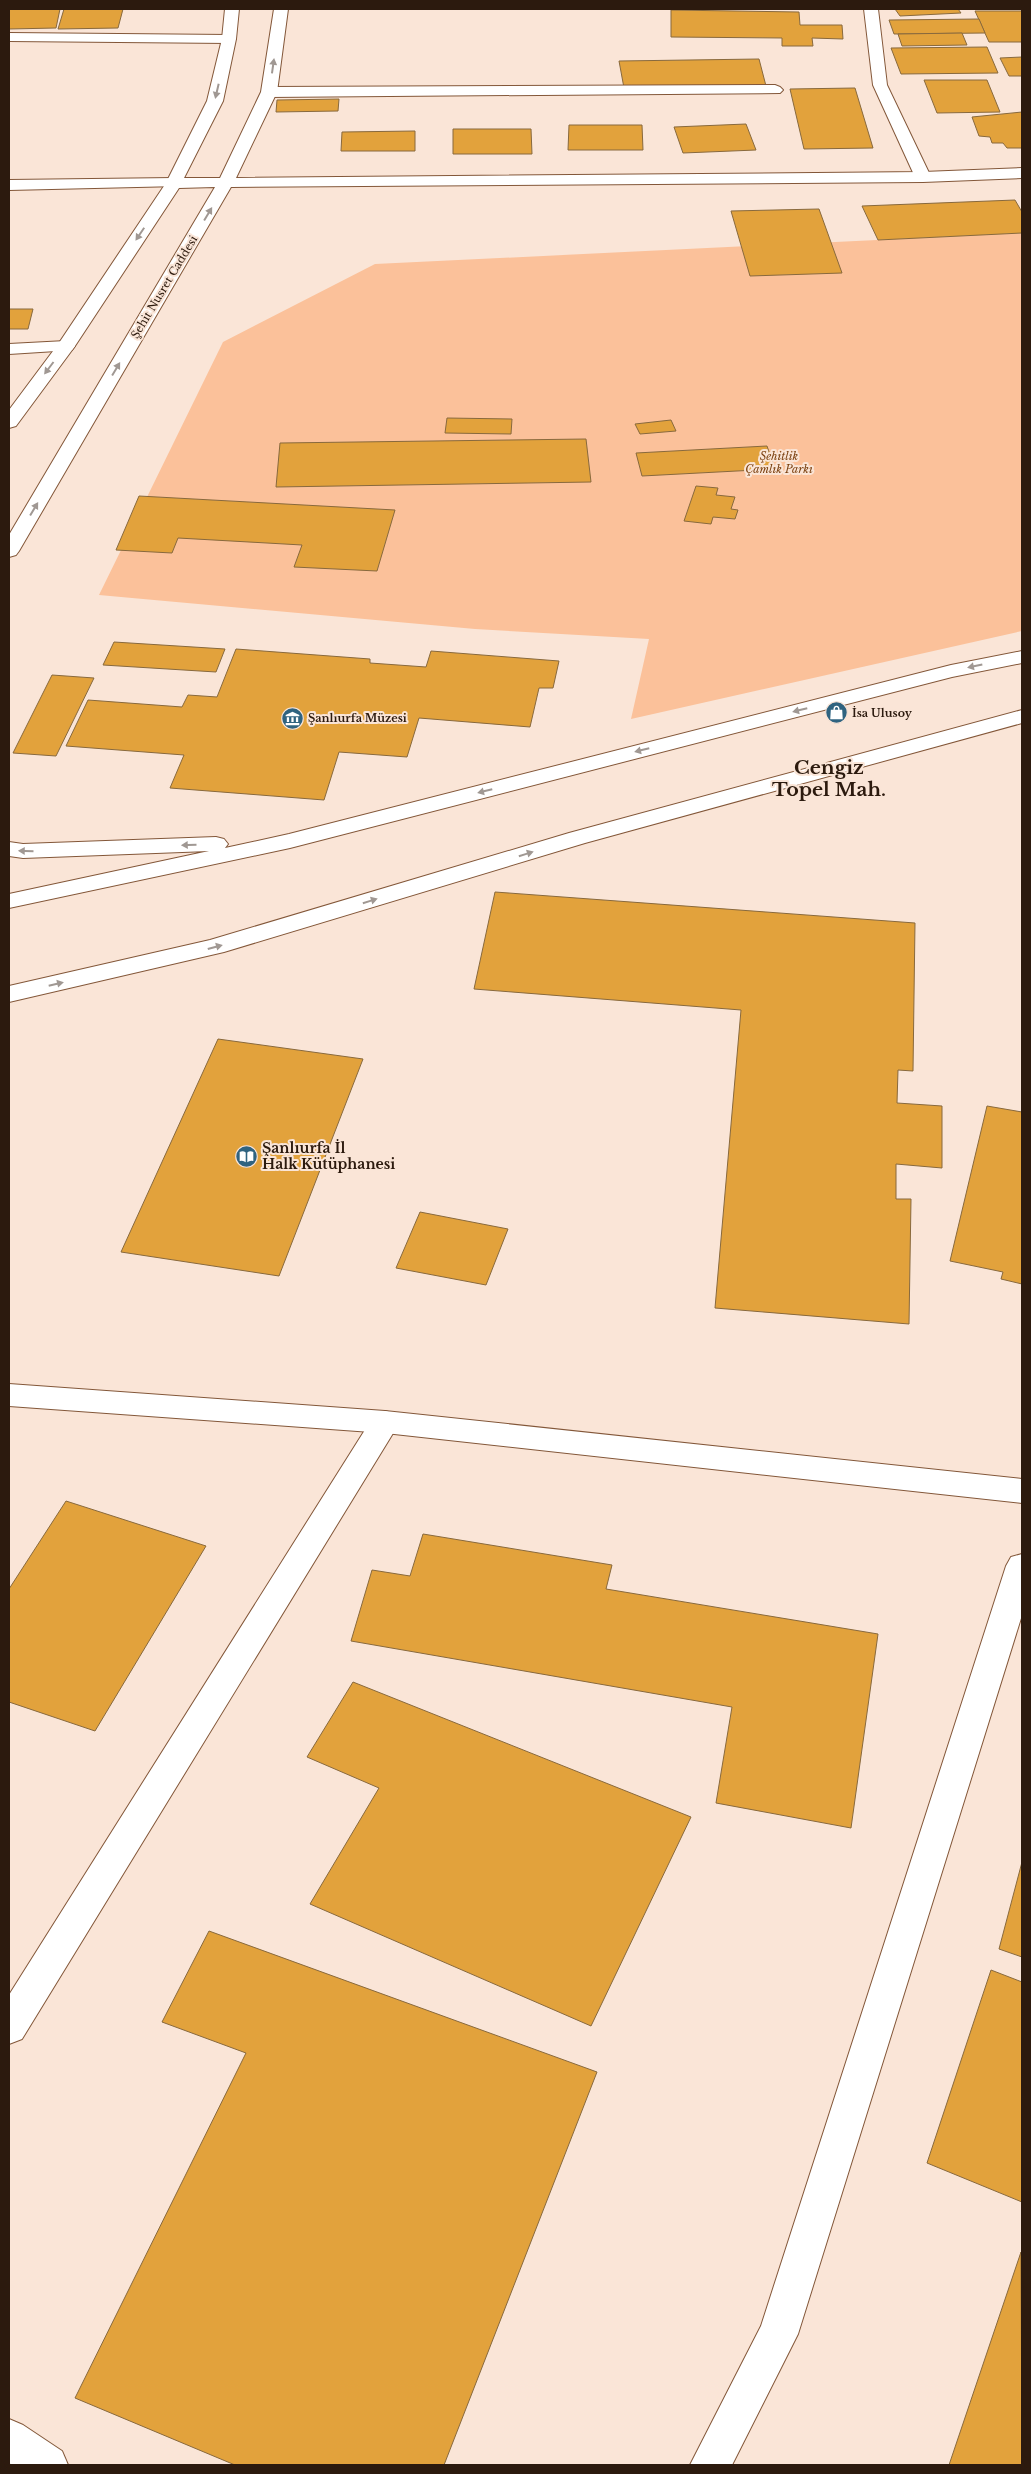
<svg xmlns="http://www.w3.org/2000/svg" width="1031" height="2474" font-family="'Libre Baskerville',serif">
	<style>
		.green { fill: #fbc19a }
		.building { fill: #e2a23c; stroke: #88693d }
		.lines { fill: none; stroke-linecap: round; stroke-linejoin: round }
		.street-casing { stroke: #835739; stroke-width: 2 }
		.secondary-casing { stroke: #835739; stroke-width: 2 }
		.street { fill: #fff; fill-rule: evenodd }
		.secondary { fill: #fff; fill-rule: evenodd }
		.oneway { fill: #a09893 }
		.labels { text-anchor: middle; stroke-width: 4; stroke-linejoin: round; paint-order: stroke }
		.far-street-label { font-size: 11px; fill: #2c1a0e; stroke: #fae5d7 }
		.far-park-label { font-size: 11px; font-style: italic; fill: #7c4110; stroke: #fae5d7 }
		.far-poi-label { font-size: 11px; font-weight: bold; fill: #2c1a0e; stroke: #fae5d7; text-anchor: start }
		.poi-label { font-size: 14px; font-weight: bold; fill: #2c1a0e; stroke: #fae5d7; text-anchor: start }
		.district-label { font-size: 19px; font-weight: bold; fill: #2c1a0e; stroke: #fae5d7 }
	</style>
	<rect width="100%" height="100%" fill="#fae5d7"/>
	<path class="green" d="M1022,233v398l-391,88 18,-80 -174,-10 -376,-34 124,-253 152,-78z"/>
	<g class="building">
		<path d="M9,9h51l-4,19 -47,1z"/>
		<path d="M64,9h59l-5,19 -60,1z"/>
		<path d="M895,9h63l3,4 -61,3z"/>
		<path d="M671,10l128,2 1,13h42l1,14 -31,-1 1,8h-31v-8l-111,-1z"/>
		<path d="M975,11h47v31h-33z"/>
		<path d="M979,19l6,14 -91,1 -5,-14z"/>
		<path d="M962,33l5,12 -65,1 -4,-12z"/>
		<path d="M987,47l11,26 -97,1 -10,-26z"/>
		<path d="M1022,57v19h-13l-9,-18z"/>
		<path d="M759,59l7,27 -142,2 -5,-27z"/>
		<path d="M924,80h63l13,32 -63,1z"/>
		<path d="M855,88l18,60 -69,1 -14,-60z"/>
		<path d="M339,99l-1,12 -62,1 1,-12z"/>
		<path d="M1022,112v36h-15l-4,-5h-11l-2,-6 -11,-1 -7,-19z"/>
		<path d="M746,124l10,26 -73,3 -9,-26z"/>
		<path d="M569,125h73l1,25h-75z"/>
		<path d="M453,129h78l1,25h-79z"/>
		<path d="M415,131v20h-74l1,-19z"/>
		<path d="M1015,200l7,12v21l-144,7 -16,-34z"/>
		<path d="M819,209l23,64 -92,3 -19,-65z"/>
		<path d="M9,309h24l-5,20h-19z"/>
		<path d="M447,418l65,1 -1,15 -66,-1z"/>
		<path d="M671,420l5,11 -36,3 -5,-10z"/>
		<path d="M586,439l5,43 -315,5 4,-44z"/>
		<path d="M767,446l8,23 -133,7 -6,-23z"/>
		<path d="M696,486l22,2 -2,7 19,2 -4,12 7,1 -3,9 -22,-2 -2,7 -27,-3z"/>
		<path d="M139,496l256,14 -18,61 -83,-4 8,-22 -124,-7 -6,15 -56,-3z"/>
		<path d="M114,642l111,7 -9,23 -113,-7z"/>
		<path d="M236,649l134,10v4l56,4 5,-16 128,10 -6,27h-14l-9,39 -111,-9 -12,39 -68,-5 -15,48 -154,-12 14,-33 -118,-9 22,-46 94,7 6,-12 29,2z"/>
		<path d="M52,675l42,3 -38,78 -43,-3z"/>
		<path d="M495,892l420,31 -2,148 -15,-1 -1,33 45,3v62l-46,-4v35h15l-2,125 -194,-16 26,-298 -267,-21z"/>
		<path d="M218,1039l145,20 -84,217 -158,-24z"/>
		<path d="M987,1106l35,6v172l-21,-5 2,-7 -53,-11z"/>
		<path d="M420,1212l88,17 -22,56 -90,-17z"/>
		<path d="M66,1501l140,45 -111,185 -86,-29v-113z"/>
		<path d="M423,1534l189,31 -6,24 272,45 -27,194 -135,-25 16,-96 -381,-66 21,-71 38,6z"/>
		<path d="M353,1682l338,135 -100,209 -281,-122 69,-116 -72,-31z"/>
		<path d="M1022,1862v95l-23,-8z"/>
		<path d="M209,1931l388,141 -153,393h-209l-160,-67 171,-345 -84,-31z"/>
		<path d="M991,1970l31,12v220l-95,-39z"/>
		<path d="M1021,2252l1,213h-73z"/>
	</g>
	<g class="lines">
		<defs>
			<g id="street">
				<path d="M864,9h14l9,76 44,92 -2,3h-12l-2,-3 -42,-92z"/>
				<path d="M9,33l220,2 7,4 -7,4 -220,-2z"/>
				<path d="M775,85l5,2 3,3 -3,3 -511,4 -8,-5 8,-5z"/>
				<path d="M174,178l6,2 2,3 -2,3 -171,4v-10z"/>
				<path d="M66,341l6,1 3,4 -3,4 -63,4v-10z"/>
				<path d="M385,1411l10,3 5,8 -5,8 -373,609 -13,5v-49l366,-581z"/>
				<path d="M9,2419l14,6 39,26 6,14h-56l-3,-2z"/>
			</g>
			<g id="secondary">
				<path d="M225,9h14l-3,30 -13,62 -39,77h36l41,-86 13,-83h14l-11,83 -41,86 687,-6 99,-4v10l-99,4 -692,5 -212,364 -3,4 -7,2v-22l206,-348 -36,1 -104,158 -59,80 -7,2v-18l50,-67 107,-160 41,-82 15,-62z"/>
				<path d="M1022,651v12l-70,14 -662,171 -281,60v-14l200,-43 -186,7 -14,-2v-14l14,2 193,-7 8,2 4,5 -3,4 64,-14 662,-169z"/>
				<path d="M1022,710v13l-437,120 -361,109 -215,50v-16l201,-46 359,-107z"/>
				<path d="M9,1384l376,27 637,68v24l-637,-70 -376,-27z"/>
				<path d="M1022,1554v61l-224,719 -66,131h-42l71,-139 245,-760 5,-9z"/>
			</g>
		</defs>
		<use href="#street" class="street-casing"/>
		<use href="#secondary" class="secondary-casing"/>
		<use href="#street" class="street"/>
		<use href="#secondary" class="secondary"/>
	</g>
	<defs><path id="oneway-solid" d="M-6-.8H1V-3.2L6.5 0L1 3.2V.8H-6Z" transform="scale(1.25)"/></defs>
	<g class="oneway">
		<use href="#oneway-solid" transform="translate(273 66) rotate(-82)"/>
		<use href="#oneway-solid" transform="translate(217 91) rotate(103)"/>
		<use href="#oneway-solid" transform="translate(208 214) rotate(-59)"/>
		<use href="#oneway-solid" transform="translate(140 234) rotate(124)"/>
		<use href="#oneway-solid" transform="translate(49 368) rotate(127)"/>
		<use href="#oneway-solid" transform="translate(116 369) rotate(-59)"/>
		<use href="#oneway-solid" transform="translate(34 509) rotate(-59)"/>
		<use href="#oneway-solid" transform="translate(975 666) rotate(168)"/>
		<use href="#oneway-solid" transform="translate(800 710) rotate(166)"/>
		<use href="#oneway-solid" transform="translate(642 750) rotate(166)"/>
		<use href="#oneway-solid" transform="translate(485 791) rotate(166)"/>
		<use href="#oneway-solid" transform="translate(189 845) rotate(178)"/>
		<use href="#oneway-solid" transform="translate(26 851) rotate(-179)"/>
		<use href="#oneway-solid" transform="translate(526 854) rotate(-17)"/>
		<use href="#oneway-solid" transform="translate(370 901) rotate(-17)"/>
		<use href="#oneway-solid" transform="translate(215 947) rotate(-15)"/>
		<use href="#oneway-solid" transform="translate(56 984) rotate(-13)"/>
	</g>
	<defs>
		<symbol id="shop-disc" viewBox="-11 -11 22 22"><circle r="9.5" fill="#2f6380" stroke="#fae5d7"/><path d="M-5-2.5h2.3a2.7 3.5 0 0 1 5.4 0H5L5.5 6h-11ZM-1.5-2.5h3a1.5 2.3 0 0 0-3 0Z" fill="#fff"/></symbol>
		<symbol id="museum-disc" viewBox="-11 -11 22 22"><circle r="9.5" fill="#2f6380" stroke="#fae5d7"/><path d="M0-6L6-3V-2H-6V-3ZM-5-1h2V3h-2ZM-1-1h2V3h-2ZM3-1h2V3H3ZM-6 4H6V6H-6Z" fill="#fff"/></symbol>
		<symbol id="library-disc" viewBox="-11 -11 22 22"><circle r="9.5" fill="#2f6380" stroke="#fae5d7"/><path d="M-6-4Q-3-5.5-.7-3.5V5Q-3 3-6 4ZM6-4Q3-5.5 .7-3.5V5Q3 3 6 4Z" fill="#fff"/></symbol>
	</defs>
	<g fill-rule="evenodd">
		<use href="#shop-disc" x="824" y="700" width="25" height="25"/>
		<use href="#museum-disc" x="280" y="706" width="25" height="25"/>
		<use href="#library-disc" x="234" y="1144" width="25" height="25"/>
	</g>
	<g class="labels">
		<g class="far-street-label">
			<text transform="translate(164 287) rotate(-59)" y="4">Şehit Nusret Caddesi</text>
		</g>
		<g class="far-park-label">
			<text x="779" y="460">Şehitlik<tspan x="779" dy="13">Çamlık Parkı</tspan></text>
		</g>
		<g class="far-poi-label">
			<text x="852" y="717">İsa Ulusoy</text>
			<text x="308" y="722">Şanlıurfa Müzesi</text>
		</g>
		<g class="poi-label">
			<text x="262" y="1153">Şanlıurfa İl<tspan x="262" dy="16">Halk Kütüphanesi</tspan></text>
		</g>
		<g class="district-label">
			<text x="829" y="774">Cengiz<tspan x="829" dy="22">Topel Mah.</tspan></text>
		</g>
	</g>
	<rect width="1031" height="2474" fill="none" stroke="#2c1a0e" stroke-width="20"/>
</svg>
